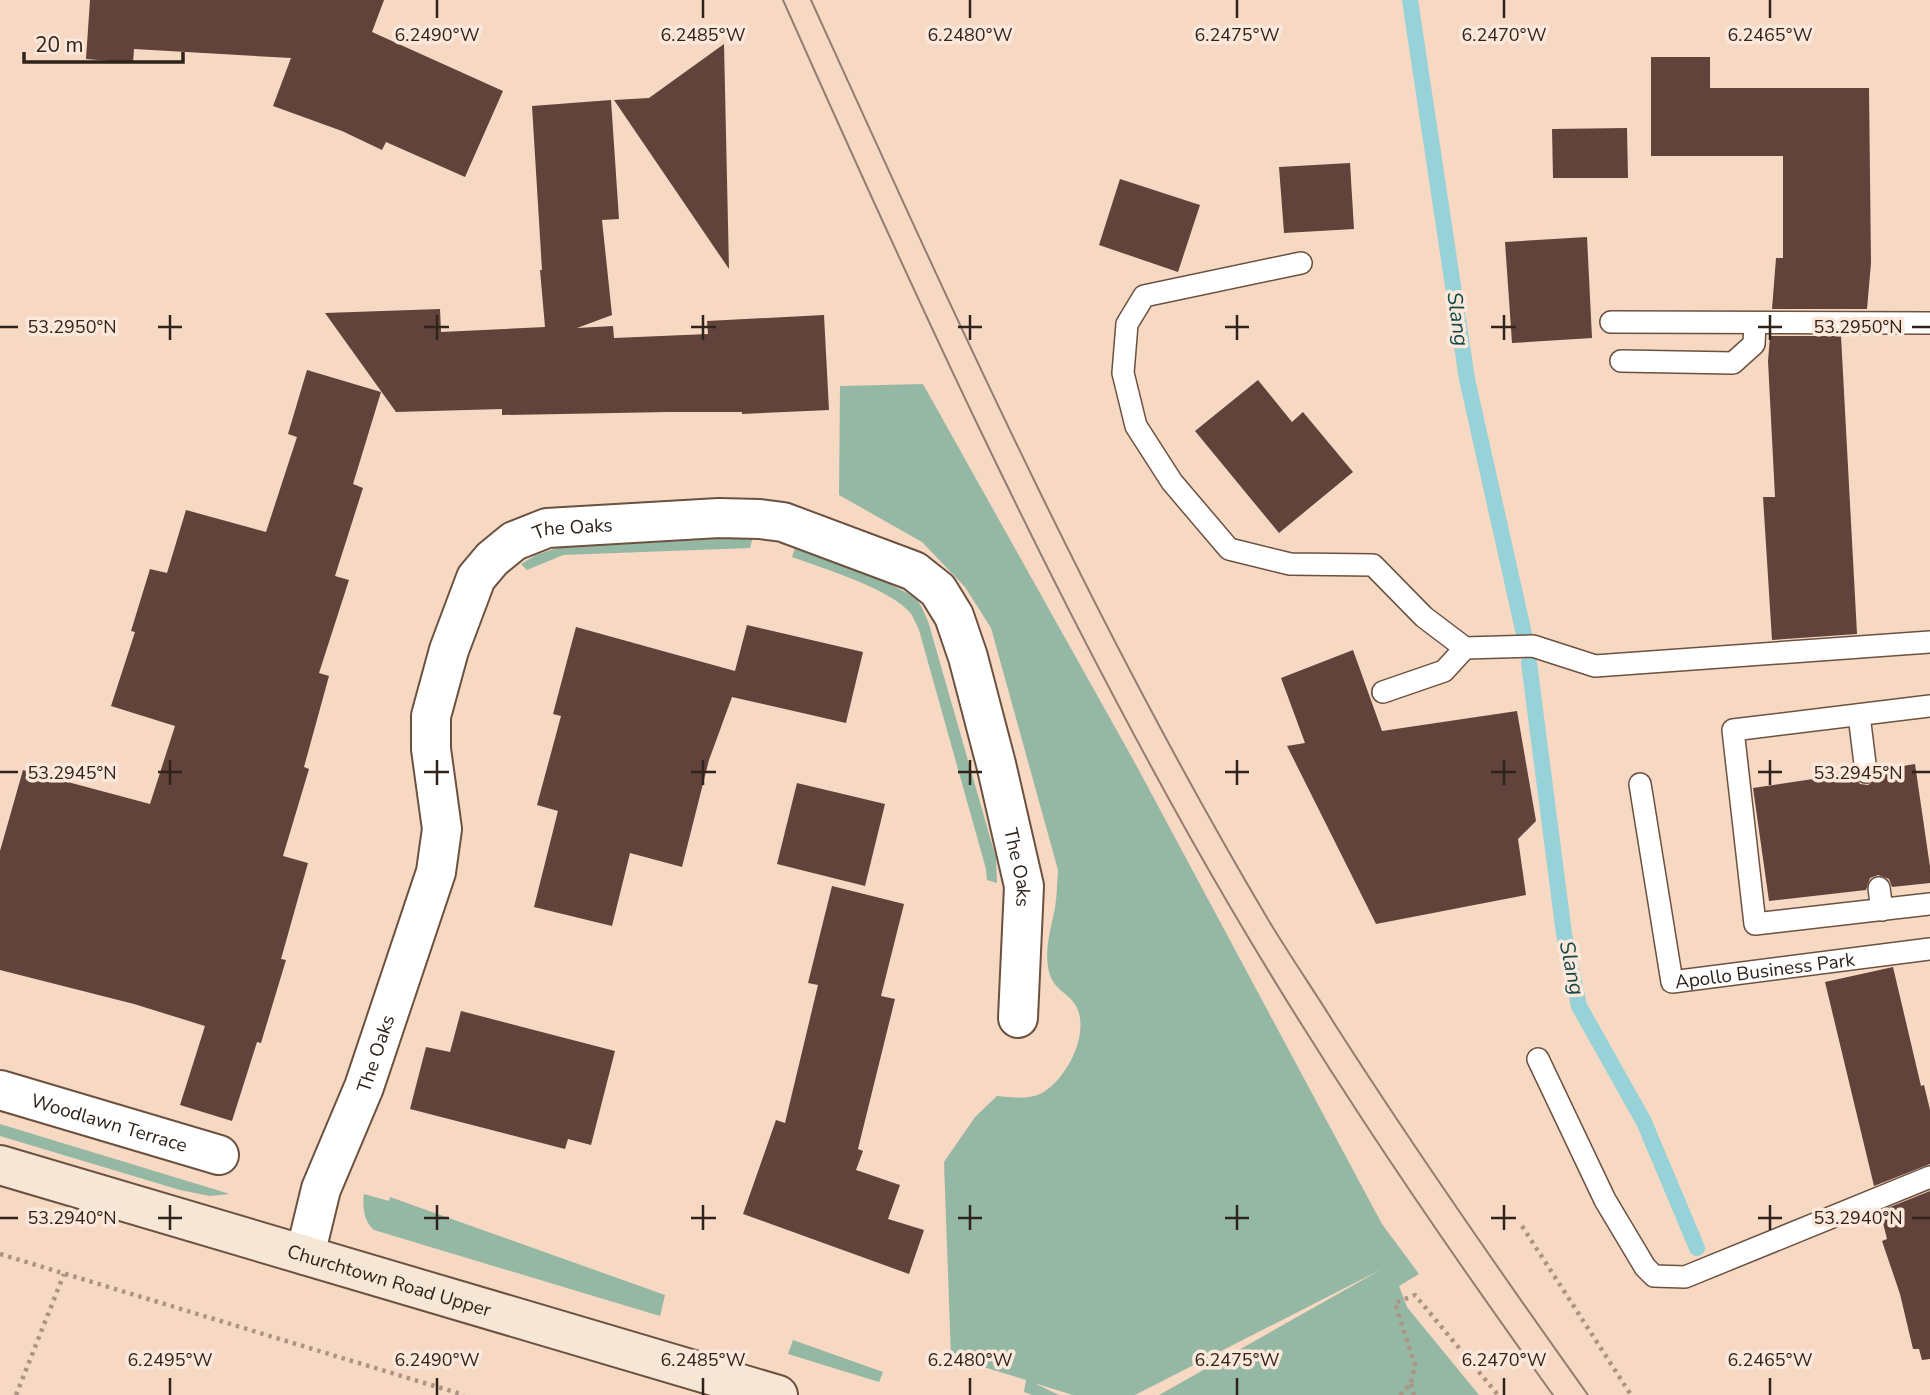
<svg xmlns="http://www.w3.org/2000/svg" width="1930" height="1395" font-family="'Nunito Sans',sans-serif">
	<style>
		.green { fill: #95b8a5 }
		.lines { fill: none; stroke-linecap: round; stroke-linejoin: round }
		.stream { stroke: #96d2d7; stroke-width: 16 }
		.building { fill: #61433b }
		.lane-casing { stroke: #6b513f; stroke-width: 24 }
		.street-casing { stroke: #6b513f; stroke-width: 42 }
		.secondary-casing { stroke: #6b513f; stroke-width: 42 }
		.path { stroke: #ab9483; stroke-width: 4.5; stroke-dasharray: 3.5 5; stroke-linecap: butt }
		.lane { stroke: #fff; stroke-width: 21 }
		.street { stroke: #fff; stroke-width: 38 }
		.secondary { stroke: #f6e6d6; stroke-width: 38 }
		.tram { stroke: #927d6e; stroke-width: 2 }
		.ticks { fill: none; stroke: #2f231b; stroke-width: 2.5 }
		.labels { text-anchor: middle; stroke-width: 7; stroke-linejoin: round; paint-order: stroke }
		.street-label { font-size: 19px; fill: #2f231b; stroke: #fbe8db }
		.water-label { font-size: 21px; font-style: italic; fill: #11474b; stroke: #fbe8db }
		.ticks-label { font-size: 18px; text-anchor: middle; fill: #2f231b; stroke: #fbe8db; stroke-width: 7; stroke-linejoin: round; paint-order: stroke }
	</style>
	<rect width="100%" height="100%" fill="#f7d8c3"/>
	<g class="green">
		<path d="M923,384l212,379 247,461 37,50 -20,12 8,21 72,88h-320l223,-126 -247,126h-62l-39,-12 25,12h-27l-8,-3 2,-12 -75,-23 -7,-195 31,-45 22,-21c14,1 30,4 43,-2 26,-13 51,-61 36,-88 -8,-15 -24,-15 -28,-39 -3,-20 3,-39 7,-59 2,-12 2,-25 3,-38l-67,-242 -26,-41 -43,-45 -83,-47 1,-109z"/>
		<path d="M753,537l-3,11 -187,7 -36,15 -6,-6 15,-9 21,-7z"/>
		<path d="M795,548c23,9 111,38 123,53 4,6 7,14 10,20l68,237 1,25 -10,-3 -1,-11 -67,-239 -7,-15c-19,-26 -88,-46 -120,-58z"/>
		<path d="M0,1124l230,70 -20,2 -30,-6 -180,-54z"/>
		<path d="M364,1194l25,7 1,-4 275,98 -5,21 -286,-86c-10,-8 -12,-24 -10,-36z"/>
		<path d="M793,1340l90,32 -4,10 -91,-28z"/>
	</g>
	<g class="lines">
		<g class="stream">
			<path d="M1410,0l57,379 57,255"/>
			<path d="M1529,663l35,271 15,72 65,116 53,126"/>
		</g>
	</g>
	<g class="building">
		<path d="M90,0h294l-12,32 131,59 -38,86 -79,-35 -4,8 -40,-19 -69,-25 18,-48 -157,-9 -1,14 -47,-4z"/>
		<path d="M724,44l5,225 -115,-169 35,-2z"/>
		<path d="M1651,57h59v31h159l2,175 -4,46h-95l4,-51h7v-102h-132z"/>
		<path d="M611,100l8,119 -17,1 10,95 -35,13 36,-2 1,12 94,-4 -1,-13 117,-6 5,95 -87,4v-2h-74l-166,3v-6l-106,3 -71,-99 115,-4 1,23 104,-5 -5,-57h2l-10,-164z"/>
		<path d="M1627,128l1,50h-75l-1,-49z"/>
		<path d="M1350,163l4,66 -70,4 -5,-66z"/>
		<path d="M1120,179l80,26 -22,67 -79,-27z"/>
		<path d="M1587,237l5,101 -80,5 -7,-101z"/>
		<path d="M1770,336h71l16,298 -85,6 -9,-143h12l-7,-136z"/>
		<path d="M307,370l74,22 -28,92 10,4 -28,88 14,4 -30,93 10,3 -25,91 5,2 -26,87 25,7 -27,96 5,1 -25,83 -4,-1 -25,79 -52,-16 25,-79 -71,-22 -134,-34v-119l23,-81 127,34 25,-78 -64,-20 24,-74 -4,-1 19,-62 17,4 19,-63 80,22 31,-95 -9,-3z"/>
		<path d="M1258,380l34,42 11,-10 50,60 -74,61 -84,-102z"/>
		<path d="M747,625l116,27 -17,71 -114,-26 -23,63 -27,107 -52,-14 -18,73 -78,-19 24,-96 -21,-6 24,-89 -8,-2 23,-87 159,44z"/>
		<path d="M1353,650l29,81 135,-20 19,110 -18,18 8,56 -150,29 -89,-178 18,-3 -24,-65z"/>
		<path d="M1915,764l15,103v16l-38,4 -3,-8 -11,-4 -8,3 -4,12 -97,11 -16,-113 100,-15 7,11 8,1 10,-7 1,-8z"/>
		<path d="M797,783l88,21 -20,82 -88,-22z"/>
		<path d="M832,886l72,18 -23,92 14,3 -37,150 5,2 -7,19 44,15 -12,34 36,11 -15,44 -166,-60 33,-94 9,3 33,-138 -10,-2z"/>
		<path d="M1893,967l28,119 3,-1 6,25v54l-56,22 -49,-204z"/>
		<path d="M461,1011l154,40 -24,94 -23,-6 -3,10 -155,-40 16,-62 24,5z"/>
		<path d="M1930,1191v168l-8,1 -3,-11h-6l-13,-55 -18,-53 5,-2 -7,-28z"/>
	</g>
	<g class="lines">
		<defs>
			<g id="lane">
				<path d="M1301,263l-157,33 -17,28 -4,49 13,53 36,56 57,67 61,15 83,1 51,52 41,31 68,-2 62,20 335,-24"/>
				<path d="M1611,322l319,1"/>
				<path d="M1621,361l112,2 21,-19 1,-20"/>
				<path d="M1383,692l61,-21 21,-23"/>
				<path d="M1930,706l-197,24 22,194 175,-20"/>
				<path d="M1859,715l7,57"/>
				<path id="s1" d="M1640,784l32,198 258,-33"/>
				<path d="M1879,888l3,22"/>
				<path d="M1538,1059l67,141 40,67 9,9 31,1 245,-100"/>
			</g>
			<g id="street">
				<path id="s2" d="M0,1090l219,65"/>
				<path id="s3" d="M305,1255l16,-66 43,-102 72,-215 6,-43 -11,-80v-33l18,-66 27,-72 16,-19 22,-18 33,-13 172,-10 41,1 23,3 131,49 24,19 16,26 14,41 28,107 28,122 -6,132"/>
			</g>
			<g id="secondary">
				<path id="s4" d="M0,1165l778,230"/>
			</g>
		</defs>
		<use href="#lane" class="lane-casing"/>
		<use href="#street" class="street-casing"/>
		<use href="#secondary" class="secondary-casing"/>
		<g class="path">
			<path d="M1522,1226l109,169"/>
			<path d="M0,1254l464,141"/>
			<path d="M1411,1384l3,11"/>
			<path d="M16,1395l48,-121"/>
			<path d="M1400,1395l11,-12 4,-18 -20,-62 20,-8 83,100"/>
		</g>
		<use href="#lane" class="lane"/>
		<use href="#street" class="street"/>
		<use href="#secondary" class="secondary"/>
		<g class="tram">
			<path d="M783,0c126,283 255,566 407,837 109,194 233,378 363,558"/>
			<path d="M811,0c142,312 283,626 458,921 21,35 44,68 65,102 81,127 167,250 254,372"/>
		</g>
	</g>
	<path class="ticks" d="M437,0v18M703,0v18M970,0v18M1237,0v18M1504,0v18M1770,0v18M170,315v25M437,315v25M703,315v25M970,315v25M1237,315v25M1504,315v25M1770,315v25M0,327h18M158,327h24M424,327h25M691,327h25M958,327h24M1225,327h24M1491,327h25M1758,327h24M1912,327h18M170,760v25M437,760v25M703,760v25M970,760v25M1237,760v25M1504,760v25M1770,760v25M0,772h18M158,772h24M424,772h25M691,772h25M958,772h24M1225,772h24M1491,772h25M1758,772h24M1912,772h18M170,1205v25M437,1205v25M703,1205v25M970,1205v25M1237,1205v25M1504,1205v25M1770,1205v25M0,1218h18M158,1218h24M424,1218h25M691,1218h25M958,1218h24M1225,1218h24M1491,1218h25M1758,1218h24M1912,1218h18M170,1378v17M437,1378v17M703,1378v17M970,1378v17M1237,1378v17M1504,1378v17M1770,1378v17"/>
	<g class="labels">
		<g class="street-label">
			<text dy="7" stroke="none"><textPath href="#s3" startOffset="822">The Oaks</textPath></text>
			<text dy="7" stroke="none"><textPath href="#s3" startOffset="1494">The Oaks</textPath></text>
			<text dy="7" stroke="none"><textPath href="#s1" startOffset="294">Apollo Business Park</textPath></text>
			<text dy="7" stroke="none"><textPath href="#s3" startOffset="214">The Oaks</textPath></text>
			<text dy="7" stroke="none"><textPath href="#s2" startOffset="114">Woodlawn Terrace</textPath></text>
			<text dy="7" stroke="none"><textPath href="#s4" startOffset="406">Churchtown Road Upper</textPath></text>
		</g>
		<g class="water-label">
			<text transform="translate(1458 319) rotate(82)" y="7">Slang</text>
			<text transform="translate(1572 968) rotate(78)" y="7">Slang</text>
		</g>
	</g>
	<g class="ticks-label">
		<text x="437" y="41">6.2490°W</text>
		<text x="703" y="41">6.2485°W</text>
		<text x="970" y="41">6.2480°W</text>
		<text x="1237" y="41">6.2475°W</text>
		<text x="1504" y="41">6.2470°W</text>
		<text x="1770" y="41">6.2465°W</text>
		<text x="72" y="333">53.2950°N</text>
		<text x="1858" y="333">53.2950°N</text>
		<text x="72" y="779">53.2945°N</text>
		<text x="1858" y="779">53.2945°N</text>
		<text x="72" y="1224">53.2940°N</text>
		<text x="1858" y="1224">53.2940°N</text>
		<text x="170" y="1366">6.2495°W</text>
		<text x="437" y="1366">6.2490°W</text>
		<text x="703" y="1366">6.2485°W</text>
		<text x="970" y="1366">6.2480°W</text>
		<text x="1237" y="1366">6.2475°W</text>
		<text x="1504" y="1366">6.2470°W</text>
		<text x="1770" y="1366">6.2465°W</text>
	</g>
	<path d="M24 52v10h159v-10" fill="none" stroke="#2f231b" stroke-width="3.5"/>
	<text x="35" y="52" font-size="21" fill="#2f231b" stroke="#fbe8db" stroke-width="5" paint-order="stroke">20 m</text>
</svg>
